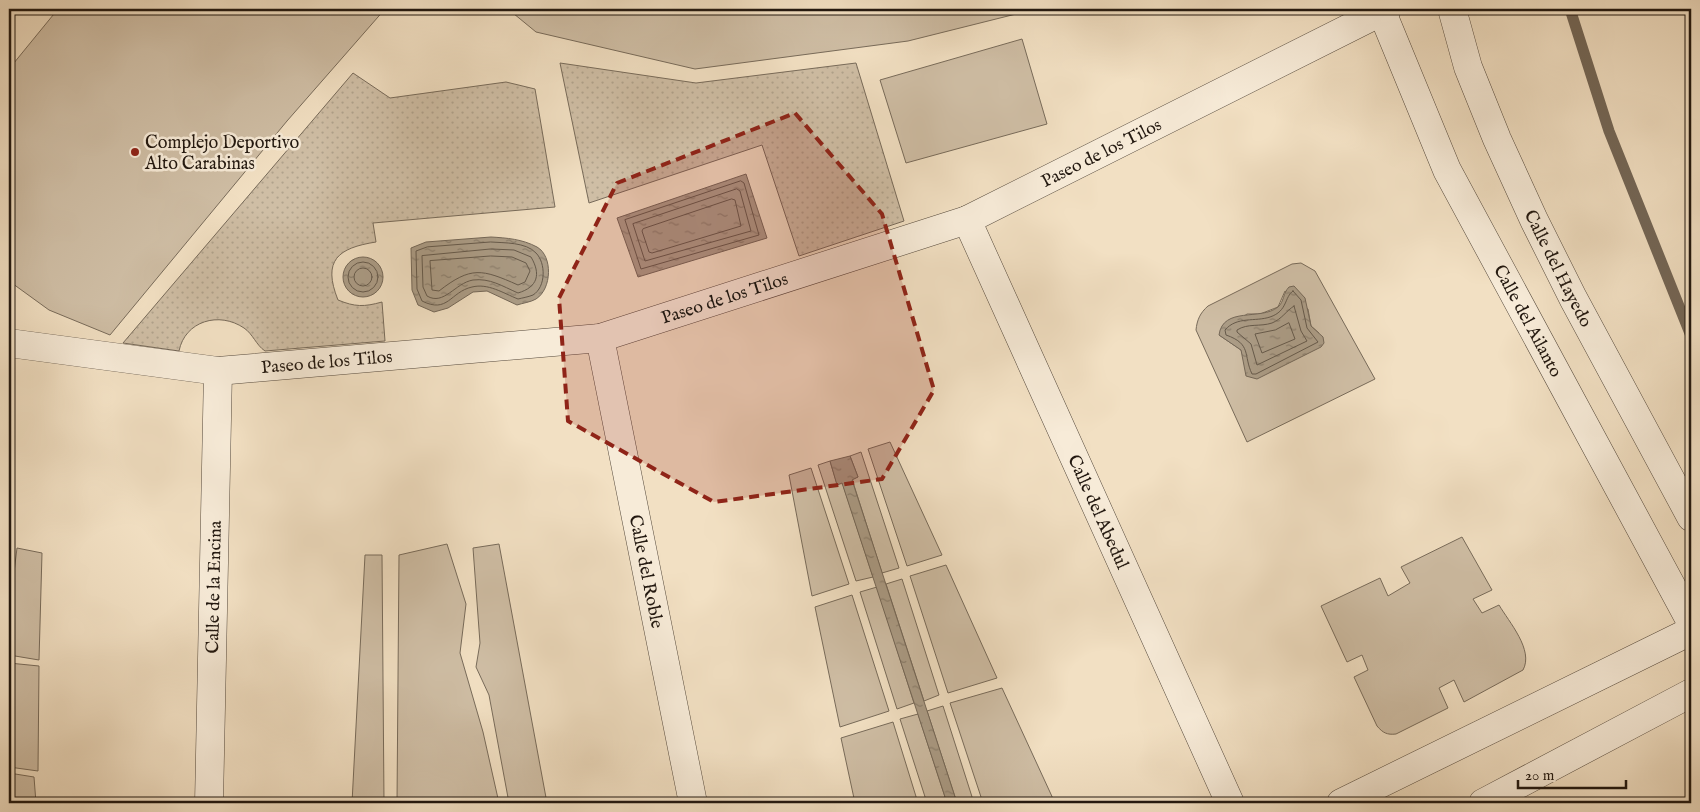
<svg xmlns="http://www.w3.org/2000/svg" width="1700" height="812" font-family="'IM FELL English',serif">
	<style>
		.grass { fill: url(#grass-dots); stroke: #786b5a }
		.green { fill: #cfbea5; stroke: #786b5a; fill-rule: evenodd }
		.water { fill: url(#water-ripples); stroke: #746757 }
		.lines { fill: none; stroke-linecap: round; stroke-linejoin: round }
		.shore { stroke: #665a4b; stroke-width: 1 }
		.stream { stroke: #746757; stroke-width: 11 }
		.pedestrian-casing { stroke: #564a3d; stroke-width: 29 }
		.minor-casing { stroke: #564a3d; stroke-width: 29 }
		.pedestrian { stroke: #f7ebd8; stroke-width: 28 }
		.minor { stroke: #f7ebd8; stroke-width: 28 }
		.marked { fill: #8f2418; fill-opacity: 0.2; stroke: #8f2418; stroke-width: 4; stroke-dasharray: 10 6; stroke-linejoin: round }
		.poi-dot { fill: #8f2418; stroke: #f7ebd8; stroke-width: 2 }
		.labels { text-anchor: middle; stroke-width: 5; stroke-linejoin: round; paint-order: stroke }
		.poi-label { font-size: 18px; fill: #221810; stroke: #f7ebd8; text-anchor: start }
		.street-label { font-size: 18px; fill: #221810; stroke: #f7ebd8 }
	</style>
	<defs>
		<pattern id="grass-dots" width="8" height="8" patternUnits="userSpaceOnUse" patternTransform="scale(1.25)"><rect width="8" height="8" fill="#cfbea5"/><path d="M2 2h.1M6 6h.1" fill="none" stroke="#b1a38d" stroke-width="1.8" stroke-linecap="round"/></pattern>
		<pattern id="water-ripples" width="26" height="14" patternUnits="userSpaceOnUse" patternTransform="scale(1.25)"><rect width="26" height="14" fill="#ab9c86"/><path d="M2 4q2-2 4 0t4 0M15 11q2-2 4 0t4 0" fill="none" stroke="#8b7e6c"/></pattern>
	</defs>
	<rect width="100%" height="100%" fill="#f2e0c3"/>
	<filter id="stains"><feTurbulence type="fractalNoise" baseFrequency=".004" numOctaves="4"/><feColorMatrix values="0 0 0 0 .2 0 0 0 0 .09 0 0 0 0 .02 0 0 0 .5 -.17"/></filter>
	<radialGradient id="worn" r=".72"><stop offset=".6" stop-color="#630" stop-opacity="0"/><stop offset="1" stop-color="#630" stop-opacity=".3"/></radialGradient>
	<g class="grass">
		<path d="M560,63l136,20 160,-20 48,158 -105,35 -37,-111 -173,58z"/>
		<path d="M353,73l37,25 116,-16 29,7 20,118 -182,16 3,19c-38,6 -54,18 -38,58 17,7 26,7 44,2l3,39 -120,10c-9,-6 -12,-17 -21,-23 -25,-17 -59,-7 -65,23l-56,-8z"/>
	</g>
	<g class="green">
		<path d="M58,9h327l-98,112 -177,214 -61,-25 -40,-29v-212z"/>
		<path d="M508,9h528l-128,32 -213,28 -159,-37z"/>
		<path d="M1022,39l25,85 -141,39 -26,-83z"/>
		<path d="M1301,263l14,8 60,108 -128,63 -51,-112c1,-10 4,-17 12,-24l84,-42zM1285,291l23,18 3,17 8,7 -75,25 -3,-8 -22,-15 28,-21h13l18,-7z"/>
		<path d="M890,442l52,113 -35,11 -39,-117z"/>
		<path d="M861,452l38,116 -17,5 -30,-94 6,-2 -8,-21z"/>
		<path d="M830,461l7,23 5,-2 31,95 -17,4 -38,-116z"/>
		<path d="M811,468l38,116 -37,12 -23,-121z"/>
		<path d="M1462,537l30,53 -19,9 9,14 17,-8c10,17 35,45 24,65l-59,32 -10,-22 -15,8 9,20 -52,26c-9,1 -13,-1 -19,-8l-23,-49 14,-7 -6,-15 -15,7 -26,-56 59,-28 8,18 22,-13 -9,-16z"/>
		<path d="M447,544l19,60 -6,49 23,79 16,71h-102l2,-248z"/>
		<path d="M499,544l48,259h-38l-20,-108 -13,-28 4,-24 -7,-95z"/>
		<path d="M17,548l25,5 -3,107 -30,-5v-42z"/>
		<path d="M365,555h17l2,248h-32z"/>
		<path d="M946,565l51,113 -49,15 -38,-117z"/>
		<path d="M902,579l37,116 -15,6 -38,-117z"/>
		<path d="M877,587l37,116 -17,6 -37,-117z"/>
		<path d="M852,595l37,116 -49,16 -25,-120z"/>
		<path d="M9,663l30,3 -1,105 -29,-4z"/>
		<path d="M1002,688l53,115h-72l-33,-100z"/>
		<path d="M943,706l31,97h-17l-30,-92z"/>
		<path d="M918,714l29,89h-20l-27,-84z"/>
		<path d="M893,722l25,81h-63l-14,-65z"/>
		<path d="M9,773l25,4 2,26h-27z"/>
	</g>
	<g class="water">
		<path d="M746,174l21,64 -129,39 -21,-59z"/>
		<path d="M491,237c16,1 31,2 46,10 16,9 15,42 -1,52 -5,3 -13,4 -19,6l-30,-14 -14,1 -25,16 -14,4 -16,-7 -6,-15 -1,-42 15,-6z"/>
		<circle cx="363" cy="277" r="20"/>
		<path d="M1294,286l11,12 6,28 12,11 1,6 -3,4 -64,32 -11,-3 -5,-26 -22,-15c4,-29 42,-14 59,-28 6,-5 5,-14 11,-20z"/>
		<path d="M850,456l8,21 -6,3 105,323h-10l-105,-320 -5,2 -7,-24z"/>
	</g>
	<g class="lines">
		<g class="shore">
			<path d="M741,181l3,2 15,52 -118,34 -16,-49z"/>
			<path d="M737,189l3,2 11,40 -106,30 -12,-37z"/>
			<path d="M732,199l3,1 6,26 -89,27 -3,-1 -7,-21 1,-2z"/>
			<path d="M491,242c13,1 35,0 45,11 10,10 10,34 -3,42 -5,2 -11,3 -15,4 -15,-6 -30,-16 -46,-12 -22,5 -24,27 -50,14l-5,-12 -1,-38 11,-4z"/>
			<path d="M491,249l23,1 17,7c10,17 7,30 -13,36 -16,-7 -28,-15 -45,-13 -18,3 -29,26 -46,16l-4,-9 -1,-31z"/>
			<path d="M491,256l21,1 14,6 4,8 -5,11 -7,3c-36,-16 -47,-19 -79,6l-7,-1 -2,-29z"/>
			<circle cx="363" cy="277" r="15"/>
			<circle cx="363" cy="277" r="9"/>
			<path d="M1293,291l8,9 6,28 11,14 -62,32h-4c-9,-19 0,-30 -26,-39l-1,-5c12,-14 30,-8 45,-13 18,-6 14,-20 23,-26z"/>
			<path d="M1294,306l7,25 6,10 -50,24 -6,-21 -14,-12v-2c11,-7 23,-3 35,-7 10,-4 14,-12 22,-17z"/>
			<path d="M1289,323l6,16 -33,14 -7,-19 20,-4z"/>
		</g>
		<path class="stream" d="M1570,9l39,122 82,205"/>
		<defs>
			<g id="pedestrian">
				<path id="s1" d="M1382,12l65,158 244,452"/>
				<path id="s2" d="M967,220l263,583"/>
				<path id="s3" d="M600,338l93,465"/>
				<path id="s4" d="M209,803l9,-432"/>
				<path d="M1341,803l350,-172"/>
			</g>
			<g id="minor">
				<path id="s5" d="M1452,9l16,58 29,72 37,81 39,78 118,219"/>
				<path id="s6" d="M9,343l209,28 382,-33 367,-118 420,-211"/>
				<path d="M1483,803l208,-110"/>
			</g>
		</defs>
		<use href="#pedestrian" class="pedestrian-casing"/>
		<use href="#minor" class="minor-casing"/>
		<use href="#pedestrian" class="pedestrian"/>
		<use href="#minor" class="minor"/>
	</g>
	<path class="marked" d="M795,113l87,101 52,176 -52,89 -168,23 -146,-81 -9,-123 58,-115z"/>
	<circle class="poi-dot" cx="135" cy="152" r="5"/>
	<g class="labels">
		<g class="poi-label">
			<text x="145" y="148">Complejo Deportivo<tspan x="145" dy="21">Alto Carabinas</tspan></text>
		</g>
		<g class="street-label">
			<text dy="6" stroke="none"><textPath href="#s6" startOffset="1130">Paseo de los Tilos</textPath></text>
			<text dy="6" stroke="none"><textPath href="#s5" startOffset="281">Calle del Hayedo</textPath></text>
			<text dy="6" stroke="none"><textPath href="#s6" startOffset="725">Paseo de los Tilos</textPath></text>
			<text dy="6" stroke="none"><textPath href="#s1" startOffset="342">Calle del Ailanto</textPath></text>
			<text dy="6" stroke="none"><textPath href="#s6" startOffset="320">Paseo de los Tilos</textPath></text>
			<text dy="6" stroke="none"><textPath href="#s2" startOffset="320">Calle del Abedul</textPath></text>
			<text dy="6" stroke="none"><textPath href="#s3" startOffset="238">Calle del Roble</textPath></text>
			<text dy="6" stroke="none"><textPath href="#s4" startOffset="216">Calle de la Encina</textPath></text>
		</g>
	</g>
	<rect width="1700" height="812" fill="none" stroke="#f2e0c3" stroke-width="30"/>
	<rect x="10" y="10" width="1680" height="792" fill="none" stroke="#221810" stroke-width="2.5"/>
	<rect x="15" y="15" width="1670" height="782" fill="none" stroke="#221810"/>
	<path d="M1518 780v8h108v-8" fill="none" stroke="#221810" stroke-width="2.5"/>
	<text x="1525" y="780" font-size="15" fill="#221810" stroke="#f7ebd8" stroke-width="4" paint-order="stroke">20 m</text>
	<rect width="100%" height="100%" filter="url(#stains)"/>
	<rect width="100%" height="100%" fill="url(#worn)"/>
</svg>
